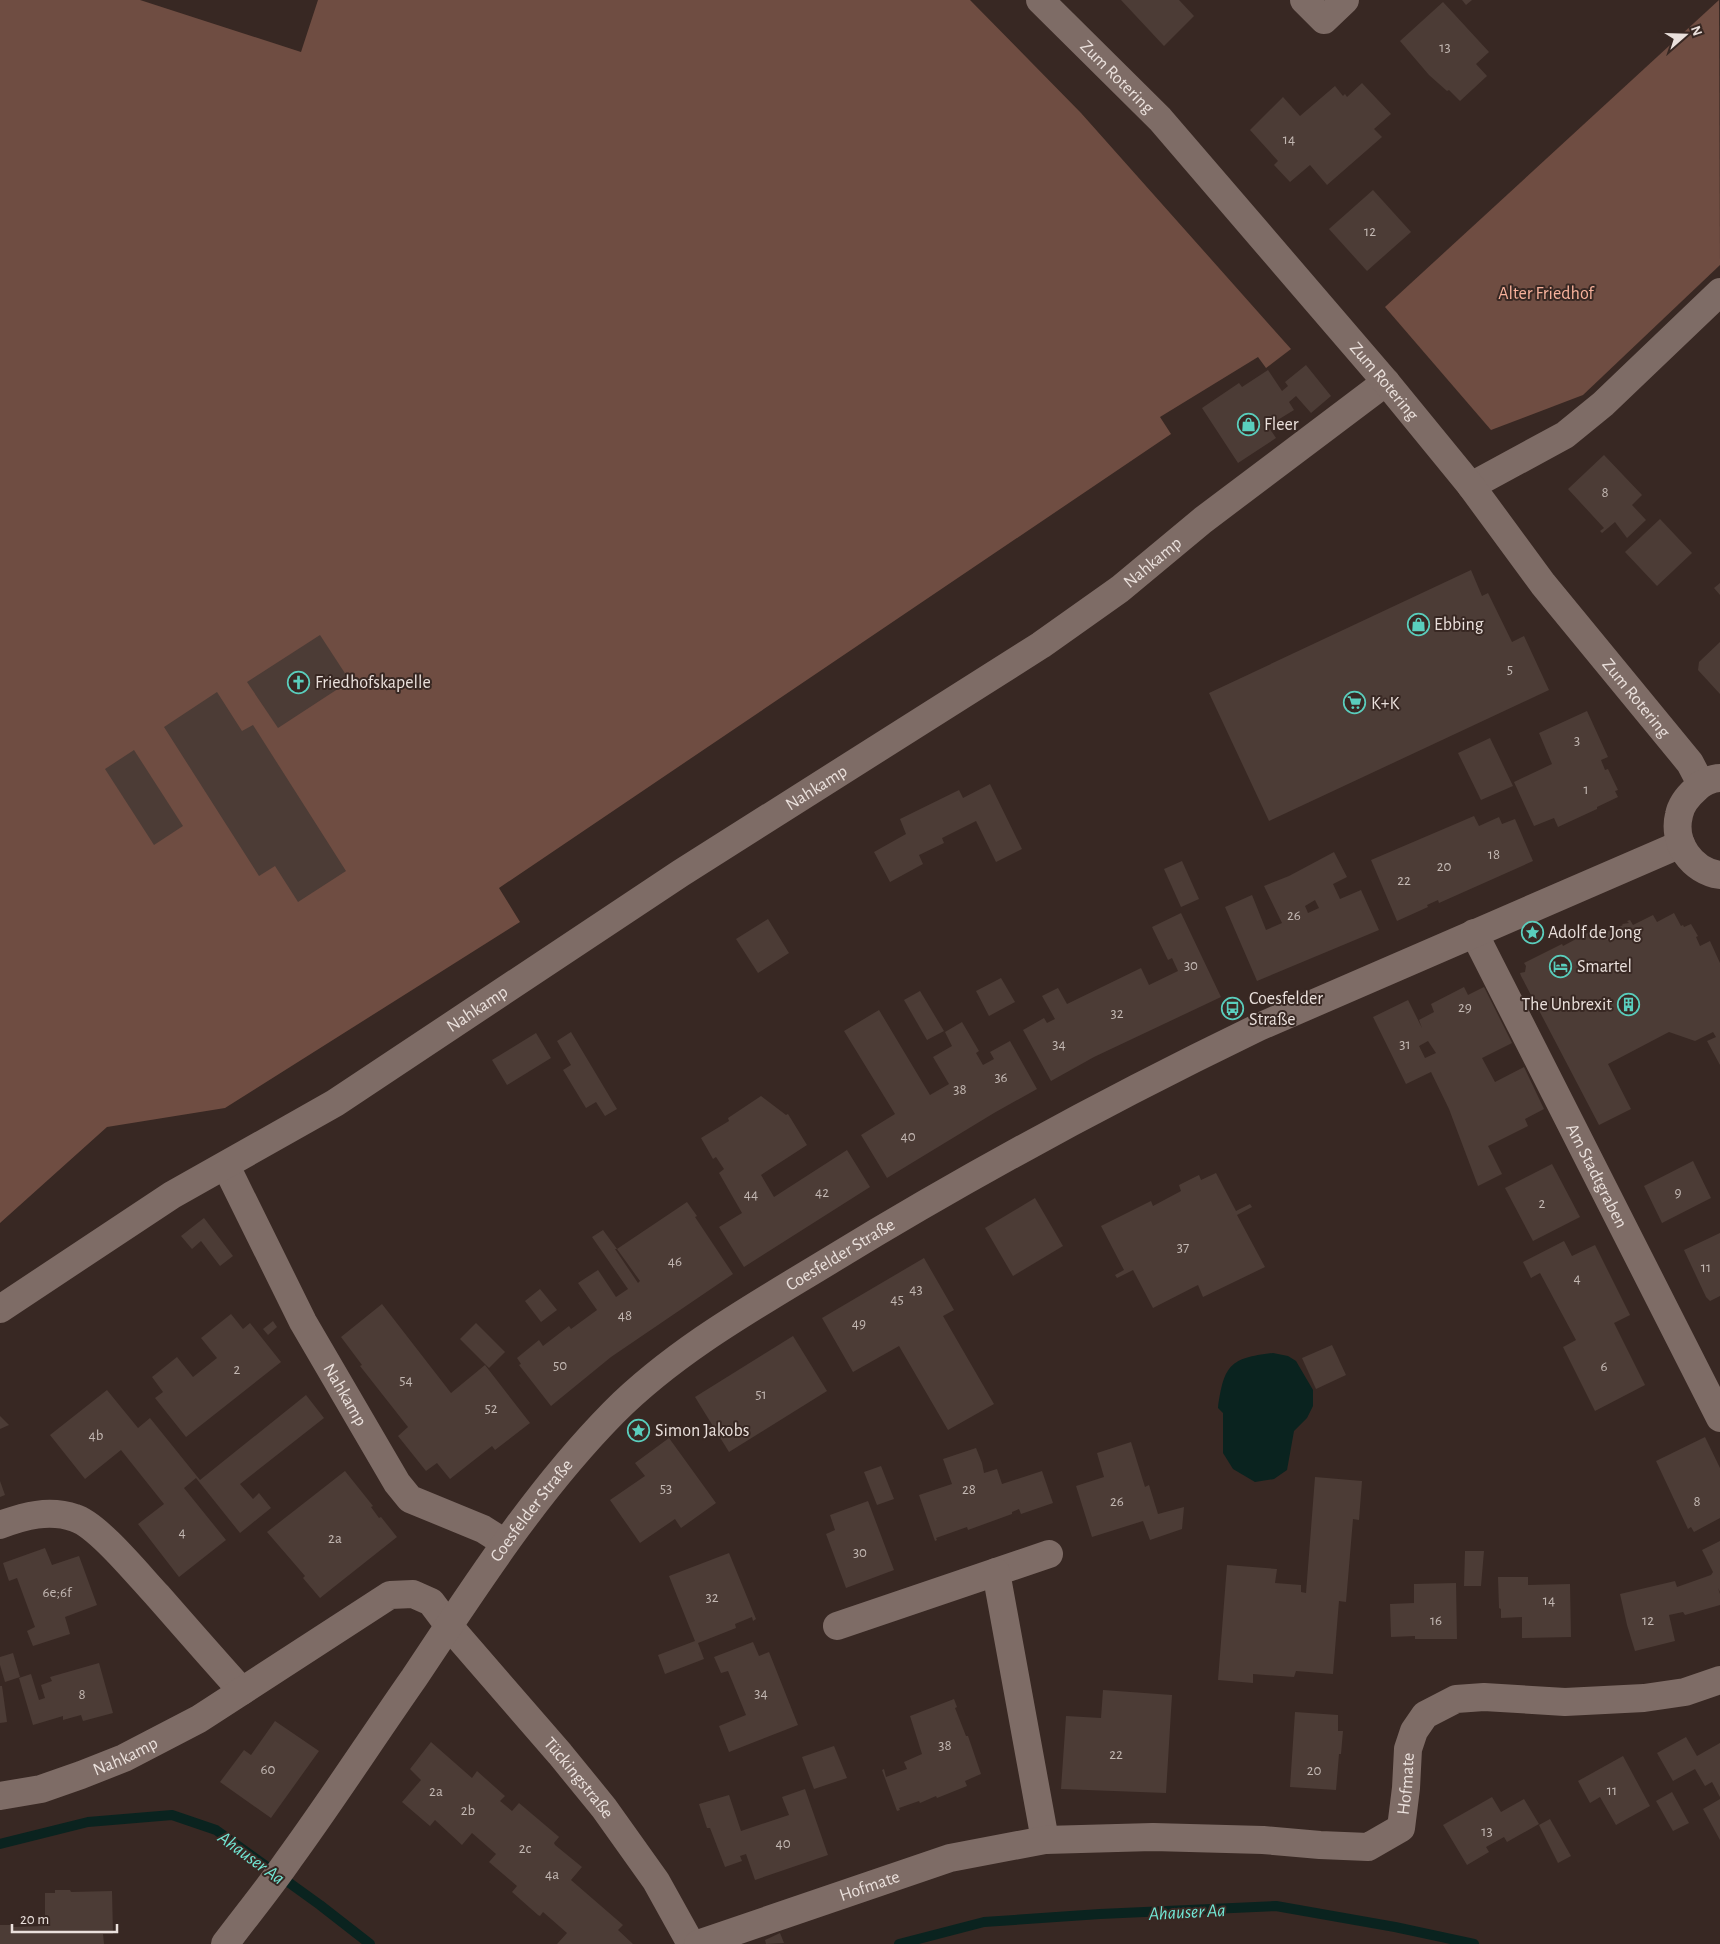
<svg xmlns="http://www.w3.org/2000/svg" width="1720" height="1944" font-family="'Alegreya Sans',sans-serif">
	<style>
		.green { fill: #6f4d42 }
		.water { fill: #0a231f }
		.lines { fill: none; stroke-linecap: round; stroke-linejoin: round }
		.stream { stroke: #0a231f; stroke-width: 10 }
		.building { fill: #4c3c36; fill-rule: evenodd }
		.street { stroke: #7e6c66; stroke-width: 28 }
		.secondary { stroke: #7e6c66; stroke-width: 28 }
		.labels { text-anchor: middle; stroke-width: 4; stroke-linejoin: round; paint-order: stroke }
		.number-label { font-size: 15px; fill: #c2b7b2 }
		.street-label { font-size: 18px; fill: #eae0dc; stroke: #382823 }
		.park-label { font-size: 18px; fill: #f8b29c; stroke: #382823 }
		.poi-label { font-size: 18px; fill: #eae0dc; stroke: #382823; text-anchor: start }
		.water-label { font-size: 19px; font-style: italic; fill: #71e6d4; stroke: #382823 }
	</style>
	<rect width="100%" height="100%" fill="#382823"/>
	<g class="green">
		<path d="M0,0h140l161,52 17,-52h652l111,113 210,236 -25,19 -8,-11 -98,60 11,17 -672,454 21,34 -295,186 -118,19 -107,96z"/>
		<path d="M1719,0l1,265 -137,130 -92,35 -106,-123z"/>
	</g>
	<path class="water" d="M1273,1353l15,3 8,5 17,29v16l-6,12 -13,13 -7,39 -13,9 -19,3 -22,-13 -10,-16v-40l-5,-5c6,-43 12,-50 55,-55z"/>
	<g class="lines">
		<g class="stream">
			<path d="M0,1844l88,-22 84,-7 44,15 104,75 50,39"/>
			<path d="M899,1944l85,-22 116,-8 176,-8 119,21 79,17"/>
		</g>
	</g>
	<g class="building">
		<path d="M1121,0h58l15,16 -30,30z"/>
		<path d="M1462,0h10l-6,5z"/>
		<path d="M1443,2l46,50 -13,12 11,12 -27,25 -11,-11 -2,1 -18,-16 -29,-34z"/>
		<path d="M1362,83l29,31 -17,15 8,8 -55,48 -17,-20 -20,17 -16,-17 4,-4 -28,-31 33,-33 17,19 35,-30 8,10 2,-2 2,3z"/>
		<path d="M1373,190l38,42 -44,39 -38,-42z"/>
		<path d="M1306,365l25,31 -20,17 -15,-17 -7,6 5,8 -26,16 8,12 -38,25 -36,-55 37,-25 3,4 26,-17 14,21 6,-5 -3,-4z"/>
		<path d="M1604,455l38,40 -10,10 14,15 -19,18 -12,-16 -13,11 -2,-2 4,-3 -36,-39z"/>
		<path d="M1660,519l32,34 -35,33 -32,-34z"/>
		<path d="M1471,570l11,26 6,-3 24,49 12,-6 25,54 -280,131 -60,-128z"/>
		<path d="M1720,583v12l-6,-7z"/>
		<path d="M320,635l30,46 -72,47 -31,-46z"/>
		<path d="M1720,642v52l-22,-24 1,-8z"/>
		<path d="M217,692l25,39 11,-6 93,146 -48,31 -23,-36 -16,10 -95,-149z"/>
		<path d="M1587,711l21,46 -7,3 4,10 3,-1 10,21 -3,1 3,6 -21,10v2l-39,18 -4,-9 -20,8 -20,-44 38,-18 -13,-31z"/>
		<path d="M1490,738l23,48 -32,14 -23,-47z"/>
		<path d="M134,750l49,76 -29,19 -49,-76z"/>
		<path d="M990,784l32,65 -26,13 -20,-41 -34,17 2,5 -25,12 4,9 -33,18 -16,-30 32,-18 -6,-15 59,-29 4,8z"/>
		<path d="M1474,816l5,10 20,-9 3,7 13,-5 18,42 -94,42 -1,-3 -11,5 1,2 -31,14 -26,-61z"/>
		<path d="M1334,852l13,25 -14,7 7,15 21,-9 18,40 -122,51 -32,-74 27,-12 14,35 16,-7 -18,-37 25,-10zM1315,900l4,8 -11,5 -3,-7z"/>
		<path d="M1182,861l17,38 -18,8 -17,-38z"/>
		<path d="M1181,913l40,84 -127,60 -43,24 -28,-51 21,-12 3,5 8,-4 -13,-23 16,-8 9,16 74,-36 8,17 29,-14 -6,-13 -4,2 -16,-33z"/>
		<path d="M1674,913l7,13 2,-1 1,2 7,-3 7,12 -2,1 4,9 10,-5 10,22v102l-13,-24 9,-4 -3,-5 -18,9 -26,-9 -61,32 23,45 -32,16 -78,-149 -1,-3 5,-1 1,-6 -2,-3 38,-19 1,2 28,-15 4,7 20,-10v1l8,-4 -1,-1 7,-1 -2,-2 3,-1 3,5 20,-10 4,7z"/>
		<path d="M768,919l21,34 -31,20 -22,-34z"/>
		<path d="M1001,978l14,24 -26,14 -13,-25z"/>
		<path d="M1464,987l4,8 16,-8 28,56 -30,15 13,24 29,-15 20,42 -19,10 3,7 -40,20 14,28 -24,12 -29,-77 -18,-37 -25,12 -33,-67 35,-17 14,28 -3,-8 15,-8 -3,-8zM1428,1041l8,12 -11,5 -6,-12z"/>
		<path d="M920,991l24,40 -17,9 -23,-40z"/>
		<path d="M879,1010l51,85 19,-11 -16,-27 19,-11 -7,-14 17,-10 17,29 -3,2 7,12 11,-6 -4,-7 20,-11 27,48 -43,24 -107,65 -26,-43 34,-21 -51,-83z"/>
		<path d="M571,1032l46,77 -12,7 -9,-14 -10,6 -23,-38 8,-5 -14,-24z"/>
		<path d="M536,1033l15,25 -44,27 -15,-25z"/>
		<path d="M761,1096l25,19 2,-1 19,31 -46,30 13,22 73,-47 23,37 -126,80 -25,-40 23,-14 -23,-40 5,-4 -8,-12 -3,2 -12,-21 28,-17 -1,-3z"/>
		<path d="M1693,1161l18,37 -49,25 -18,-37z"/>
		<path d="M1552,1164l28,53 -47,24 -28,-53z"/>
		<path d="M1216,1173l20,38 14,-7 2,3 -15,8 28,52 -62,30 -5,-12 -45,23 -20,-38 -16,8 -2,-3 9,-5 -23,-44 50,-25 2,5 28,-15 -2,-6 20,-10 2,5z"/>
		<path d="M1035,1198l28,48 -50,30 -28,-48z"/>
		<path d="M687,1202l10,14 -2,1 38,57 -122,83 -60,49 -32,-41 2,-1 -4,-6 22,-18 4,6 26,-20 2,3 26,-19 -19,-27 20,-13 18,27 12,-8 -36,-52 11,-7 14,19zM615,1249h2l23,32 -2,2z"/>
		<path d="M204,1218l29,38 -13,10 -19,-25 -9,8 -11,-13z"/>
		<path d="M1720,1233v63l-10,5 -4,-4 -22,-47z"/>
		<path d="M1564,1241l8,15 23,-11 35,70 -16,8 31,62 -50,26 -32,-64 13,-7 -36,-67 -9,5 -8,-16z"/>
		<path d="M924,1258l30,52 -11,6 51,88 -46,26 -49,-84 -46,26 -31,-54z"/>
		<path d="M540,1289l17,21 -16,12 -16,-21z"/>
		<path d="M382,1304l69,89 34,-28 45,58 -35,27 -3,-4 -42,33 -13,-16 -11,8 -28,-35 10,-9 -48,-61 2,-1 -21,-28z"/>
		<path d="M231,1314l12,15 7,-6 31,39 -95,75 -31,-39 8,-6 -11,-15 25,-20 16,20 24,-19 -16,-20z"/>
		<path d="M273,1321l4,6 -9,8 -5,-6z"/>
		<path d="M476,1323l29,29 -16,16 -29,-29z"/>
		<path d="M793,1336l34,55 -98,61 -34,-55z"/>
		<path d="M1332,1345l14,30 -30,14 -14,-31z"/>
		<path d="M107,1390l31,38 12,-10 50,62 106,-85 18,23 -84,66 13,15 6,-6 12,15 -31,25 -44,-55 -12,10 42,52 -47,37 -41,-53 26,-20 -43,-54 -36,29 -35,-44z"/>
		<path d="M0,1416l9,9 -9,4z"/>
		<path d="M1705,1437l15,31v50l-26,14 -3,-5 -3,2 -32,-68z"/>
		<path d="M669,1438l47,65 -35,25 -6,-9 -35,24 -30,-43 35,-24 -10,-13z"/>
		<path d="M1131,1442l14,45 4,-2 9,29 26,-7 -2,22 -32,11 -7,-19 -51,16 -16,-51 28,-9 -7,-24z"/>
		<path d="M976,1448l6,15 2,10 13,-4 5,15 40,-13 11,32 -32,11 -2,-5 -7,3v2l-44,16 -1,-3 -31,11 1,2 -2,1 -16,-46 33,-11 -9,-25z"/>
		<path d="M881,1466l13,33 -17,6 -13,-33z"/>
		<path d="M345,1471l28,35 -2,1 8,11 2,-1 16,20 -77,61 -17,-20 2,-2 -38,-44z"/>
		<path d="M1315,1477l47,4 -3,39 -6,-1 -7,83 -7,-1 -6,73 -37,-3 -2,6 -41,-3v9l-35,-3 9,-115 50,4 -2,14 26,2v7l5,1z"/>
		<path d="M0,1481l5,14 -5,2z"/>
		<path d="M868,1501l26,69 -48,18 -20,-54 9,-4 -5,-15z"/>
		<path d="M1720,1541v51l-2,-4 2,6v11l-35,10 -2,-3 -14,3 6,26 -40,10 -8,-26 -7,-31 55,-13 2,6 34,-12 2,-3 -11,-22z"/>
		<path d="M45,1548l7,17 27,-9 18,49 -32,12 5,17 -37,12 -6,-15 8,-4 -18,-49 -8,3 -6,-18z"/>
		<path d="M1465,1551h19l-3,35h-17z"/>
		<path d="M729,1553l27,66 -3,2 -1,-4 -17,7 1,4 -38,15 6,16 -39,15 -7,-19 37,-14 -26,-65z"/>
		<path d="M1498,1577h30v8l42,-1 1,53 -49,1v-21l-21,1v-9l-2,-1z"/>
		<path d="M1456,1583l1,56h-42v-3l-24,1 -1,-33 24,-1v-19z"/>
		<path d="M753,1642l6,14 10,-4 29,73 -69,27 -10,-26 27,-11 -18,-44 -7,2 -7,-16z"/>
		<path d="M13,1653l7,24 -15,5 -5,-17v-8z"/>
		<path d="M99,1663l14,50 -30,8 -2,-6 -18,5v-4l-30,9 -14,-47 12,-4 8,26 6,-2 -4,-13 11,-4 -2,-4z"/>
		<path d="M0,1686h2l5,36 -7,1z"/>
		<path d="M1103,1690l69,5 -6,98 -105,-4 5,-73 35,2z"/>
		<path d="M954,1699l3,8 -2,1 11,28h2l13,38 -16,7 2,5 -30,12 -1,-2 -16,7 -1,-2 -20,7 1,2 -3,1 -15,-41 2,-1 2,8 21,-8 -3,-7 18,-8 -12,-38z"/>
		<path d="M1295,1712l43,3v16h5l-2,23h-2l-3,36 -46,-3z"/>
		<path d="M275,1721l44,30 -48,67 -51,-36 24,-32 7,5z"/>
		<path d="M1686,1737l11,19 23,-13v54l-8,-15 -7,4 -10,-17 -22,12 -16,-28z"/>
		<path d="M431,1742l41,36 5,-7 28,25 -5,5 12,10 7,-8 39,33 1,1 -5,6 1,2 27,22 -11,13 52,45 -5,5 15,14h-76l10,-11 -24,-21 -3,4 -2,-1 -26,-23 5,-6 -28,-24 7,-8 -24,-21 -10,12 -27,-25 -5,6 -28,-24 19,-22 -11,-11z"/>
		<path d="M834,1746l13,32 -33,11 -12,-32z"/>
		<path d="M1623,1756l27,50 -34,19 -16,-28 -10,6 -12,-22z"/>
		<path d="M805,1789l23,66 -73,25 -9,-26 -6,2 2,5 -17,6 -15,-39h-3l-8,-24 30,-9 12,36 48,-16 -7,-18z"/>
		<path d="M1672,1792l17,31 -16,8 -17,-30z"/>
		<path d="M1492,1797l9,15 23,-13 15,25 -32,18 -3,-5 -18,10 3,5 -22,13 -24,-40z"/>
		<path d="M1720,1799v41l-17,-31z"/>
		<path d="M1550,1819l21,37 -13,7 -19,-38z"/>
		<path d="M55,1890h15l1,2 41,-1 1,43h-10l1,10h-104v-19h13v2l32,-1v-33h10z"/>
		<path d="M780,1933l4,10 -18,1 -1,-4z"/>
	</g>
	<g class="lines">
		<g class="street">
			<path d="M1304,0l20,20 21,-20"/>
			<path d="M1471,486l94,-51 38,-31 117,-112"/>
			<path id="s1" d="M1474,933l246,485"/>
			<path id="s2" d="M226,1166l77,156 94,161 13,16 73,30 22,14"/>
			<path id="s3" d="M0,1309l172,-114 163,-92 346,-230 360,-228 79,-56 83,-69 183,-138"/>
			<path d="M0,1525c24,-9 49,-16 75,-7 23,7 65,59 83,78 28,32 56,64 84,95"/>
			<path d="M996,1572l53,-18"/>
			<path d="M837,1626l159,-54 49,268"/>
			<path id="s4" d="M0,1796l41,-7 40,-14 43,-17 75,-39 191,-124 23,-1 18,8 18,24 111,128 44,54 52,73 35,63"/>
			<path id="s5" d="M225,1944c21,-28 44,-56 64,-85 43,-59 83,-121 125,-181 62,-93 122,-187 200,-266 62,-62 141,-106 215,-151 139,-85 283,-163 430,-234l422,-183"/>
			<path id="s6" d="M698,1944l252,-86 95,-18 108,-3 110,3 57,5 48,2 33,-19 5,-40 2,-39 6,-18 11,-16 31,-16 28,-2 81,5 79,-4 41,-6 35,-12"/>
		</g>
		<g class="secondary">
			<path id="s7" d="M1040,0l120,119 226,263 85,104 72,98 147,179 11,21"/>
			<path d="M1720,778c-8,0 -19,5 -24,11 -8,7 -15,15 -17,26 -7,28 13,56 41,60"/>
		</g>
	</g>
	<defs>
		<symbol id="shop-ring" viewBox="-11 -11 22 22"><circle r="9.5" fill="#382823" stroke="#5acebd" stroke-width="1.5"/><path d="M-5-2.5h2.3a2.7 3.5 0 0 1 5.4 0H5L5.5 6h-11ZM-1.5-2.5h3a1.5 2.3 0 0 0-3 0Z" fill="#5acebd"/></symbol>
		<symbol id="church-ring" viewBox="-11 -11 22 22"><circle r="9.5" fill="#382823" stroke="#5acebd" stroke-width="1.5"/><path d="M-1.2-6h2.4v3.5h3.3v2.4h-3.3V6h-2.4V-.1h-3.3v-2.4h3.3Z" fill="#5acebd"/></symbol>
		<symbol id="supermarket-ring" viewBox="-11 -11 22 22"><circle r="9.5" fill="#382823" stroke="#5acebd" stroke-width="1.5"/><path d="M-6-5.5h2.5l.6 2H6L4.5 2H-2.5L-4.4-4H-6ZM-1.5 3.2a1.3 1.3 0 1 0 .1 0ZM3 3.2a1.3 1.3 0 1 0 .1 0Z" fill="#5acebd"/></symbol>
		<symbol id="sight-ring" viewBox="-11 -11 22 22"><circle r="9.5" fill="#382823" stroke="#5acebd" stroke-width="1.5"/><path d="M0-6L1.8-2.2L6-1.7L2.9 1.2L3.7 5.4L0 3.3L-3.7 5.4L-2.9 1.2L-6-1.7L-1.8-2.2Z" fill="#5acebd"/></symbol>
		<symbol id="hotel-ring" viewBox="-11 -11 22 22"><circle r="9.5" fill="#382823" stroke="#5acebd" stroke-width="1.5"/><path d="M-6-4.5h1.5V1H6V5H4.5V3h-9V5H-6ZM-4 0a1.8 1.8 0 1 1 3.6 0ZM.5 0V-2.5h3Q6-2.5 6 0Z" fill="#5acebd"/></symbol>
		<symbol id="building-ring" viewBox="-11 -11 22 22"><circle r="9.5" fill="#382823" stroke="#5acebd" stroke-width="1.5"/><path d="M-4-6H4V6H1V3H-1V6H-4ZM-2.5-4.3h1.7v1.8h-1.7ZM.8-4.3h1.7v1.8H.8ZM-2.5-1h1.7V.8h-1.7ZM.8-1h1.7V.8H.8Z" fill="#5acebd"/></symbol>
		<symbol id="bus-ring" viewBox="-11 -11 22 22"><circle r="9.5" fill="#382823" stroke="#5acebd" stroke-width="1.5"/><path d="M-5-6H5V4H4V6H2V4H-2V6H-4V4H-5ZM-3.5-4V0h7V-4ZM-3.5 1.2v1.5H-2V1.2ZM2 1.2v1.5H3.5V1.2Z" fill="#5acebd"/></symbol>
	</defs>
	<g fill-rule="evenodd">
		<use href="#shop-ring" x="1236" y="412" width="25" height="25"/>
		<use href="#shop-ring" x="1406" y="612" width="25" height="25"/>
		<use href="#church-ring" x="286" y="670" width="25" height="25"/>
		<use href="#supermarket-ring" x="1342" y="690" width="25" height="25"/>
		<use href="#sight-ring" x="1520" y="920" width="25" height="25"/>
		<use href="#hotel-ring" x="1548" y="954" width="25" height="25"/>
		<use href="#building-ring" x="1616" y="992" width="25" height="25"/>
		<use href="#bus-ring" x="1220" y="996" width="25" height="25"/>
		<use href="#sight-ring" x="626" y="1418" width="25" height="25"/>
	</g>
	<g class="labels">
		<g class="number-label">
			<text x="1445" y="52">13</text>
			<text x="1289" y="144">14</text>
			<text x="1370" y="236">12</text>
			<text x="1605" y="497">8</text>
			<text x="1510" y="674">5</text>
			<text x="1577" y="745">3</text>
			<text x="1586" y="794">1</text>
			<text x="1494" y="859">18</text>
			<text x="1444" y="871">20</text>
			<text x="1404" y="885">22</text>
			<text x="1294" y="920">26</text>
			<text x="1191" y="970">30</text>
			<text x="1465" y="1012">29</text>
			<text x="1117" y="1018">32</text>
			<text x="1059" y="1049">34</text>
			<text x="1405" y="1049">31</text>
			<text x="1001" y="1082">36</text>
			<text x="960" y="1094">38</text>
			<text x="908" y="1141">40</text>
			<text x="822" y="1197">42</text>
			<text x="1678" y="1197">9</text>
			<text x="751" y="1199">44</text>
			<text x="1542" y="1208">2</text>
			<text x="1183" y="1252">37</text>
			<text x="675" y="1266">46</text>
			<text x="1706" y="1272">11</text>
			<text x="1577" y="1283">4</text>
			<text x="916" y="1294">43</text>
			<text x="897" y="1304">45</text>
			<text x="625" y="1320">48</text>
			<text x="859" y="1328">49</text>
			<text x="560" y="1370">50</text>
			<text x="1604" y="1371">6</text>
			<text x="237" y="1374">2</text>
			<text x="406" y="1385">54</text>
			<text x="761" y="1399">51</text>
			<text x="491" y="1413">52</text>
			<text x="96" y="1440">4b</text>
			<text x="666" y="1493">53</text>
			<text x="969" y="1494">28</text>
			<text x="1117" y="1506">26</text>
			<text x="1697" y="1506">8</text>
			<text x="182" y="1537">4</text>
			<text x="335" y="1543">2a</text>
			<text x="860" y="1557">30</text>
			<text x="57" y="1597">6e;6f</text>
			<text x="712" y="1602">32</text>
			<text x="1549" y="1605">14</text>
			<text x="1436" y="1625">16</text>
			<text x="1648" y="1625">12</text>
			<text x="761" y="1698">34</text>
			<text x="82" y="1699">8</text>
			<text x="945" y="1750">38</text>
			<text x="1116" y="1759">22</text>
			<text x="268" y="1774">60</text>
			<text x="1314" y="1775">20</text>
			<text x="1612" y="1795">11</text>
			<text x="436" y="1796">2a</text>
			<text x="468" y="1815">2b</text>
			<text x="1487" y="1836">13</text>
			<text x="783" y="1848">40</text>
			<text x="525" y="1853">2c</text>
			<text x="552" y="1879">4a</text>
		</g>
		<g class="street-label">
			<text dy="6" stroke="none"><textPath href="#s7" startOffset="109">Zum Rotering</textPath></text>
			<text dy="6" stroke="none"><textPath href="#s7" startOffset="514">Zum Rotering</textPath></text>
			<text dy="6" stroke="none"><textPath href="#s3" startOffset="1374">Nahkamp</textPath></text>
			<text dy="6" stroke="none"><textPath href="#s7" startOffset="919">Zum Rotering</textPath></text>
			<text dy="6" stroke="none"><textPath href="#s3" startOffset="969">Nahkamp</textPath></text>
			<text dy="6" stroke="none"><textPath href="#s3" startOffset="564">Nahkamp</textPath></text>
			<text dy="6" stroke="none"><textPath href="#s1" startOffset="272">Am Stadtgraben</textPath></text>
			<text dy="6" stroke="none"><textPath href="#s5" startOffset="936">Coesfelder Straße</textPath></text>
			<text dy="6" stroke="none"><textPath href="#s2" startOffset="258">Nahkamp</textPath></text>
			<text dy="6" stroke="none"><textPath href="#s5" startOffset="531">Coesfelder Straße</textPath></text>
			<text dy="6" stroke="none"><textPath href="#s4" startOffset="132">Nahkamp</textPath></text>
			<text dy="6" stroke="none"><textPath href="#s4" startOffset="715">Tückingstraße</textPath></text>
			<text dy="6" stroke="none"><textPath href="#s6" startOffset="769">Hofmate</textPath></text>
			<text dy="6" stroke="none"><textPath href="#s6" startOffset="181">Hofmate</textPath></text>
		</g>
		<g class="park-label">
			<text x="1546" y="299">Alter Friedhof</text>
		</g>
		<g class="poi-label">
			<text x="1264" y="430">Fleer</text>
			<text x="1434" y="630">Ebbing</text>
			<text x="315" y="688">Friedhofskapelle</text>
			<text x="1371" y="709">K+K</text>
			<text x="1548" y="938">Adolf de Jong</text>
			<text x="1577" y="972">Smartel</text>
			<text x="1249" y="1004">Coesfelder<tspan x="1249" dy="21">Straße</tspan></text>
			<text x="1612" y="1010" text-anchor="end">The Unbrexit</text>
			<text x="655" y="1436">Simon Jakobs</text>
		</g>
		<g class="water-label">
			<text transform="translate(252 1857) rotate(36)" y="7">Ahauser Aa</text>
			<text transform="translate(1187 1911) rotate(-3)" y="7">Ahauser Aa</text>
		</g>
	</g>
	<g transform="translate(1685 35) rotate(70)" stroke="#382823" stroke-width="4" paint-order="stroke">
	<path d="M0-4L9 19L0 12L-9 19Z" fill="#eae0dc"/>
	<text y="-8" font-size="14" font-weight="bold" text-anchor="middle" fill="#eae0dc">N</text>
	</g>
	<path d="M12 1924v8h105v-8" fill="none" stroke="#eae0dc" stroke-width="2.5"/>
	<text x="20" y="1924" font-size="15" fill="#eae0dc" stroke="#382823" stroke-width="4" paint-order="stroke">20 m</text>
</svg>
